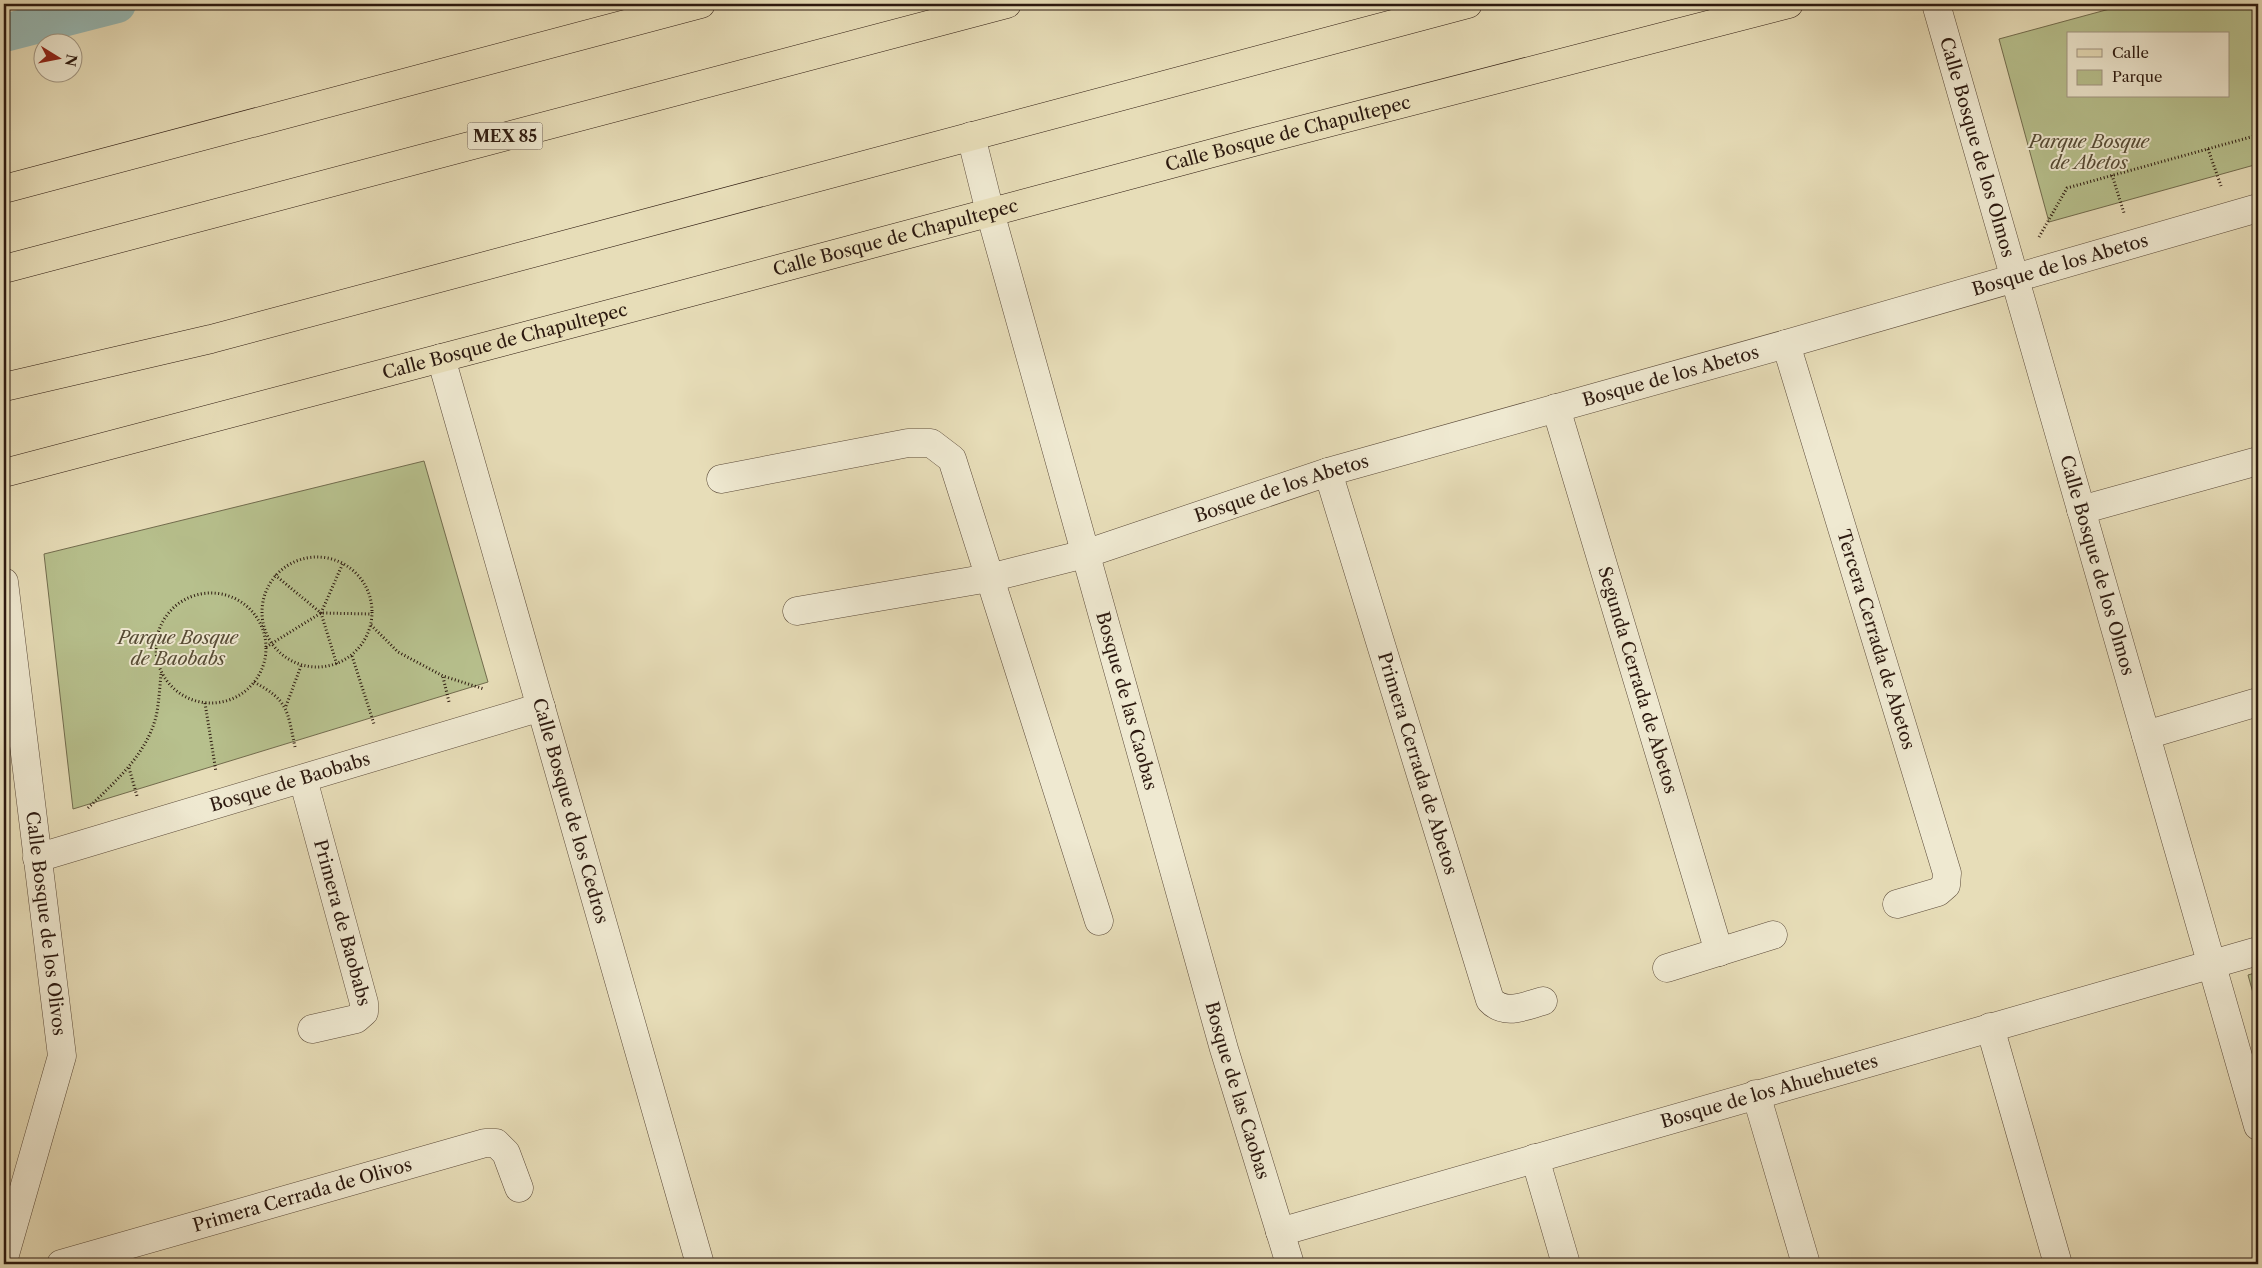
<svg xmlns="http://www.w3.org/2000/svg" width="2262" height="1268" font-family="'Libre Caslon Text',serif">
	<style>
		.green { fill: #b7c08d; stroke: #726c4e; fill-rule: evenodd }
		.lines { fill: none; stroke-linecap: round; stroke-linejoin: round }
		.canal { stroke: #98bab6; stroke-width: 38 }
		.minor-casing { stroke: #5b4a39; stroke-width: 29 }
		.major-casing { stroke: #2c190f; stroke-width: 29 }
		.highway-casing { stroke: #2c190f; stroke-width: 29 }
		.path { stroke: #2c190f; stroke-width: 3; stroke-dasharray: 1 2.5; stroke-linecap: butt }
		.minor { stroke: #efe9d1; stroke-width: 28 }
		.major { stroke: #e7ddb8; stroke-width: 28 }
		.highway { stroke: #e7ddb8; stroke-width: 28 }
		.labels { text-anchor: middle; stroke-width: 4; stroke-linejoin: round; paint-order: stroke }
		.shield { fill: #efe9d1; stroke: #665749; stroke-width: 1 }
		.shield-label { font-size: 16px; font-weight: bold; fill: #2c190f }
		.street-label { font-size: 18px; fill: #2c190f; stroke: #efe9d1 }
		.park-label { font-size: 18px; font-style: italic; fill: #564b35; stroke: #efe9d1 }
	</style>
	<rect width="100%" height="100%" fill="#e7ddb8"/>
	<filter id="stains"><feTurbulence type="fractalNoise" baseFrequency=".004" numOctaves="4"/><feColorMatrix values="0 0 0 0 .2 0 0 0 0 .09 0 0 0 0 .02 0 0 0 .5 -.17"/></filter>
	<radialGradient id="worn" r=".72"><stop offset=".6" stop-color="#630" stop-opacity="0"/><stop offset="1" stop-color="#630" stop-opacity=".3"/></radialGradient>
	<g class="green">
		<path d="M2128,4h130v160l-209,58 -50,-183zM2068,34h160v62h-160z"/>
		<path d="M424,461l64,221 -415,127 -29,-255z"/>
		<path d="M2258,972v39l-10,-36z"/>
	</g>
	<g class="lines">
		<path class="canal" d="M4,33l113,-29"/>
		<defs>
			<g id="minor">
				<path id="s1" d="M1936,4l322,1122"/>
				<path id="s2" d="M971,136l19,76 234,837 66,215"/>
				<path id="s3" d="M1786,344l161,529 -1,12 -8,7 -41,12"/>
				<path id="s4" d="M441,358l259,906"/>
				<path id="s5" d="M1556,408l163,544"/>
				<path id="s6" d="M1328,472l162,528c15,16 34,6 53,1"/>
				<path d="M721,479l187,-36h23l21,16 147,462"/>
				<path d="M2081,510l177,-49"/>
				<path id="s7" d="M4,582l58,474 -58,202"/>
				<path id="s8" d="M797,611l192,-33 96,-24 243,-82 458,-128 472,-136"/>
				<path d="M2146,735l112,-33"/>
				<path id="s9" d="M303,779l61,224v9l-8,7 -44,10"/>
				<path id="s10" d="M37,858l504,-151"/>
				<path d="M1667,968l106,-33"/>
				<path d="M1990,1027l68,237"/>
				<path d="M1756,1094l50,170"/>
				<path d="M1535,1158l31,106"/>
				<path id="s11" d="M1280,1232l978,-281"/>
				<path id="s12" d="M61,1264l424,-121h11l10,10 13,35"/>
			</g>
			<g id="major">
				<path d="M4,387l207,-48 1257,-335"/>
				<path id="s13" d="M4,473l654,-172 596,-159 535,-138"/>
			</g>
			<g id="highway">
				<path d="M4,189l697,-185"/>
				<path d="M4,269l1003,-265"/>
			</g>
		</defs>
		<use href="#minor" class="minor-casing"/>
		<use href="#major" class="major-casing"/>
		<use href="#highway" class="highway-casing"/>
		<g class="path">
			<path d="M2208,149l13,37"/>
			<path d="M2112,175l12,38"/>
			<path d="M2039,237l28,-49 191,-53"/>
			<circle cx="317" cy="612" r="55"/>
			<path d="M275,575l46,38 16,52"/>
			<circle cx="211" cy="648" r="55"/>
			<path d="M321,613l22,-50"/>
			<path d="M371,625l27,27 45,24 41,13"/>
			<path d="M266,647l55,-34 51,1"/>
			<path d="M352,656l22,68"/>
			<path d="M443,677l6,25"/>
			<path d="M254,682c35,19 33,28 41,65"/>
			<path d="M205,703l11,69"/>
			<path d="M286,706l15,-40"/>
			<path d="M129,768l8,28"/>
			<path d="M88,808c29,-28 61,-56 69,-96 2,-13 3,-26 4,-39"/>
		</g>
		<use href="#minor" class="minor"/>
		<use href="#major" class="major"/>
		<use href="#highway" class="highway"/>
	</g>
	<g class="labels">
		<rect class="shield" x="467.5" y="122.5" width="75" height="27" rx="4"/>
		<g class="shield-label">
			<text x="505" y="142">MEX 85</text>
		</g>
		<g class="street-label">
			<text dy="6" stroke="none"><textPath href="#s13" startOffset="1328">Calle Bosque de Chapultepec</textPath></text>
			<text dy="6" stroke="none"><textPath href="#s1" startOffset="149">Calle Bosque de los Olmos</textPath></text>
			<text dy="6" stroke="none"><textPath href="#s13" startOffset="922">Calle Bosque de Chapultepec</textPath></text>
			<text dy="6" stroke="none"><textPath href="#s8" startOffset="1311">Bosque de los Abetos</textPath></text>
			<text dy="6" stroke="none"><textPath href="#s13" startOffset="518">Calle Bosque de Chapultepec</textPath></text>
			<text dy="6" stroke="none"><textPath href="#s8" startOffset="906">Bosque de los Abetos</textPath></text>
			<text dy="6" stroke="none"><textPath href="#s8" startOffset="501">Bosque de los Abetos</textPath></text>
			<text dy="6" stroke="none"><textPath href="#s1" startOffset="584">Calle Bosque de los Olmos</textPath></text>
			<text dy="6" stroke="none"><textPath href="#s3" startOffset="309">Tercera Cerrada de Abetos</textPath></text>
			<text dy="6" stroke="none"><textPath href="#s5" startOffset="284">Segunda Cerrada de Abetos</textPath></text>
			<text dy="6" stroke="none"><textPath href="#s2" startOffset="586">Bosque de las Caobas</textPath></text>
			<text dy="6" stroke="none"><textPath href="#s6" startOffset="305">Primera Cerrada de Abetos</textPath></text>
			<text dy="6" stroke="none"><textPath href="#s10" startOffset="264">Bosque de Baobabs</textPath></text>
			<text dy="6" stroke="none"><textPath href="#s4" startOffset="471">Calle Bosque de los Cedros</textPath></text>
			<text dy="6" stroke="none"><textPath href="#s9" startOffset="149">Primera de Baobabs</textPath></text>
			<text dy="6" stroke="none"><textPath href="#s7" startOffset="344">Calle Bosque de los Olivos</textPath></text>
			<text dy="6" stroke="none"><textPath href="#s2" startOffset="991">Bosque de las Caobas</textPath></text>
			<text dy="6" stroke="none"><textPath href="#s11" startOffset="509">Bosque de los Ahuehuetes</textPath></text>
			<text dy="6" stroke="none"><textPath href="#s12" startOffset="251">Primera Cerrada de Olivos</textPath></text>
		</g>
		<g class="park-label">
			<text x="2089" y="148">Parque Bosque<tspan x="2089" dy="21">de Abetos</tspan></text>
			<text x="178" y="644">Parque Bosque<tspan x="178" dy="21">de Baobabs</tspan></text>
		</g>
	</g>
	<rect width="2262" height="1268" fill="none" stroke="#e7ddb8" stroke-width="20"/>
	<rect x="5" y="5" width="2252" height="1258" fill="none" stroke="#2c190f" stroke-width="2.5"/>
	<rect x="10" y="10" width="2242" height="1248" fill="none" stroke="#2c190f"/>
	<rect x="2067" y="32" width="162" height="65" fill="#efe9d1" stroke="#a19683"/>
	<rect x="2077" y="49" width="25" height="8" fill="#e7ddb8" stroke="#a19683"/>
	<text x="2112" y="58" font-size="15" fill="#2c190f">Calle</text>
	<rect x="2077" y="70" width="25" height="15" fill="#b7c08d" stroke="#a19683"/>
	<text x="2112" y="82" font-size="15" fill="#2c190f">Parque</text>
	<g transform="translate(58 58) rotate(100)"><circle r="24" fill="#efe9d1" stroke="#a19683"/>
	<path d="M0-4L9 19L0 12L-9 19Z" fill="#8f2418"/>
	<text y="-8" font-size="14" font-weight="bold" text-anchor="middle" fill="#2c190f">N</text>
	</g>
	<rect width="100%" height="100%" filter="url(#stains)"/>
	<rect width="100%" height="100%" fill="url(#worn)"/>
</svg>
